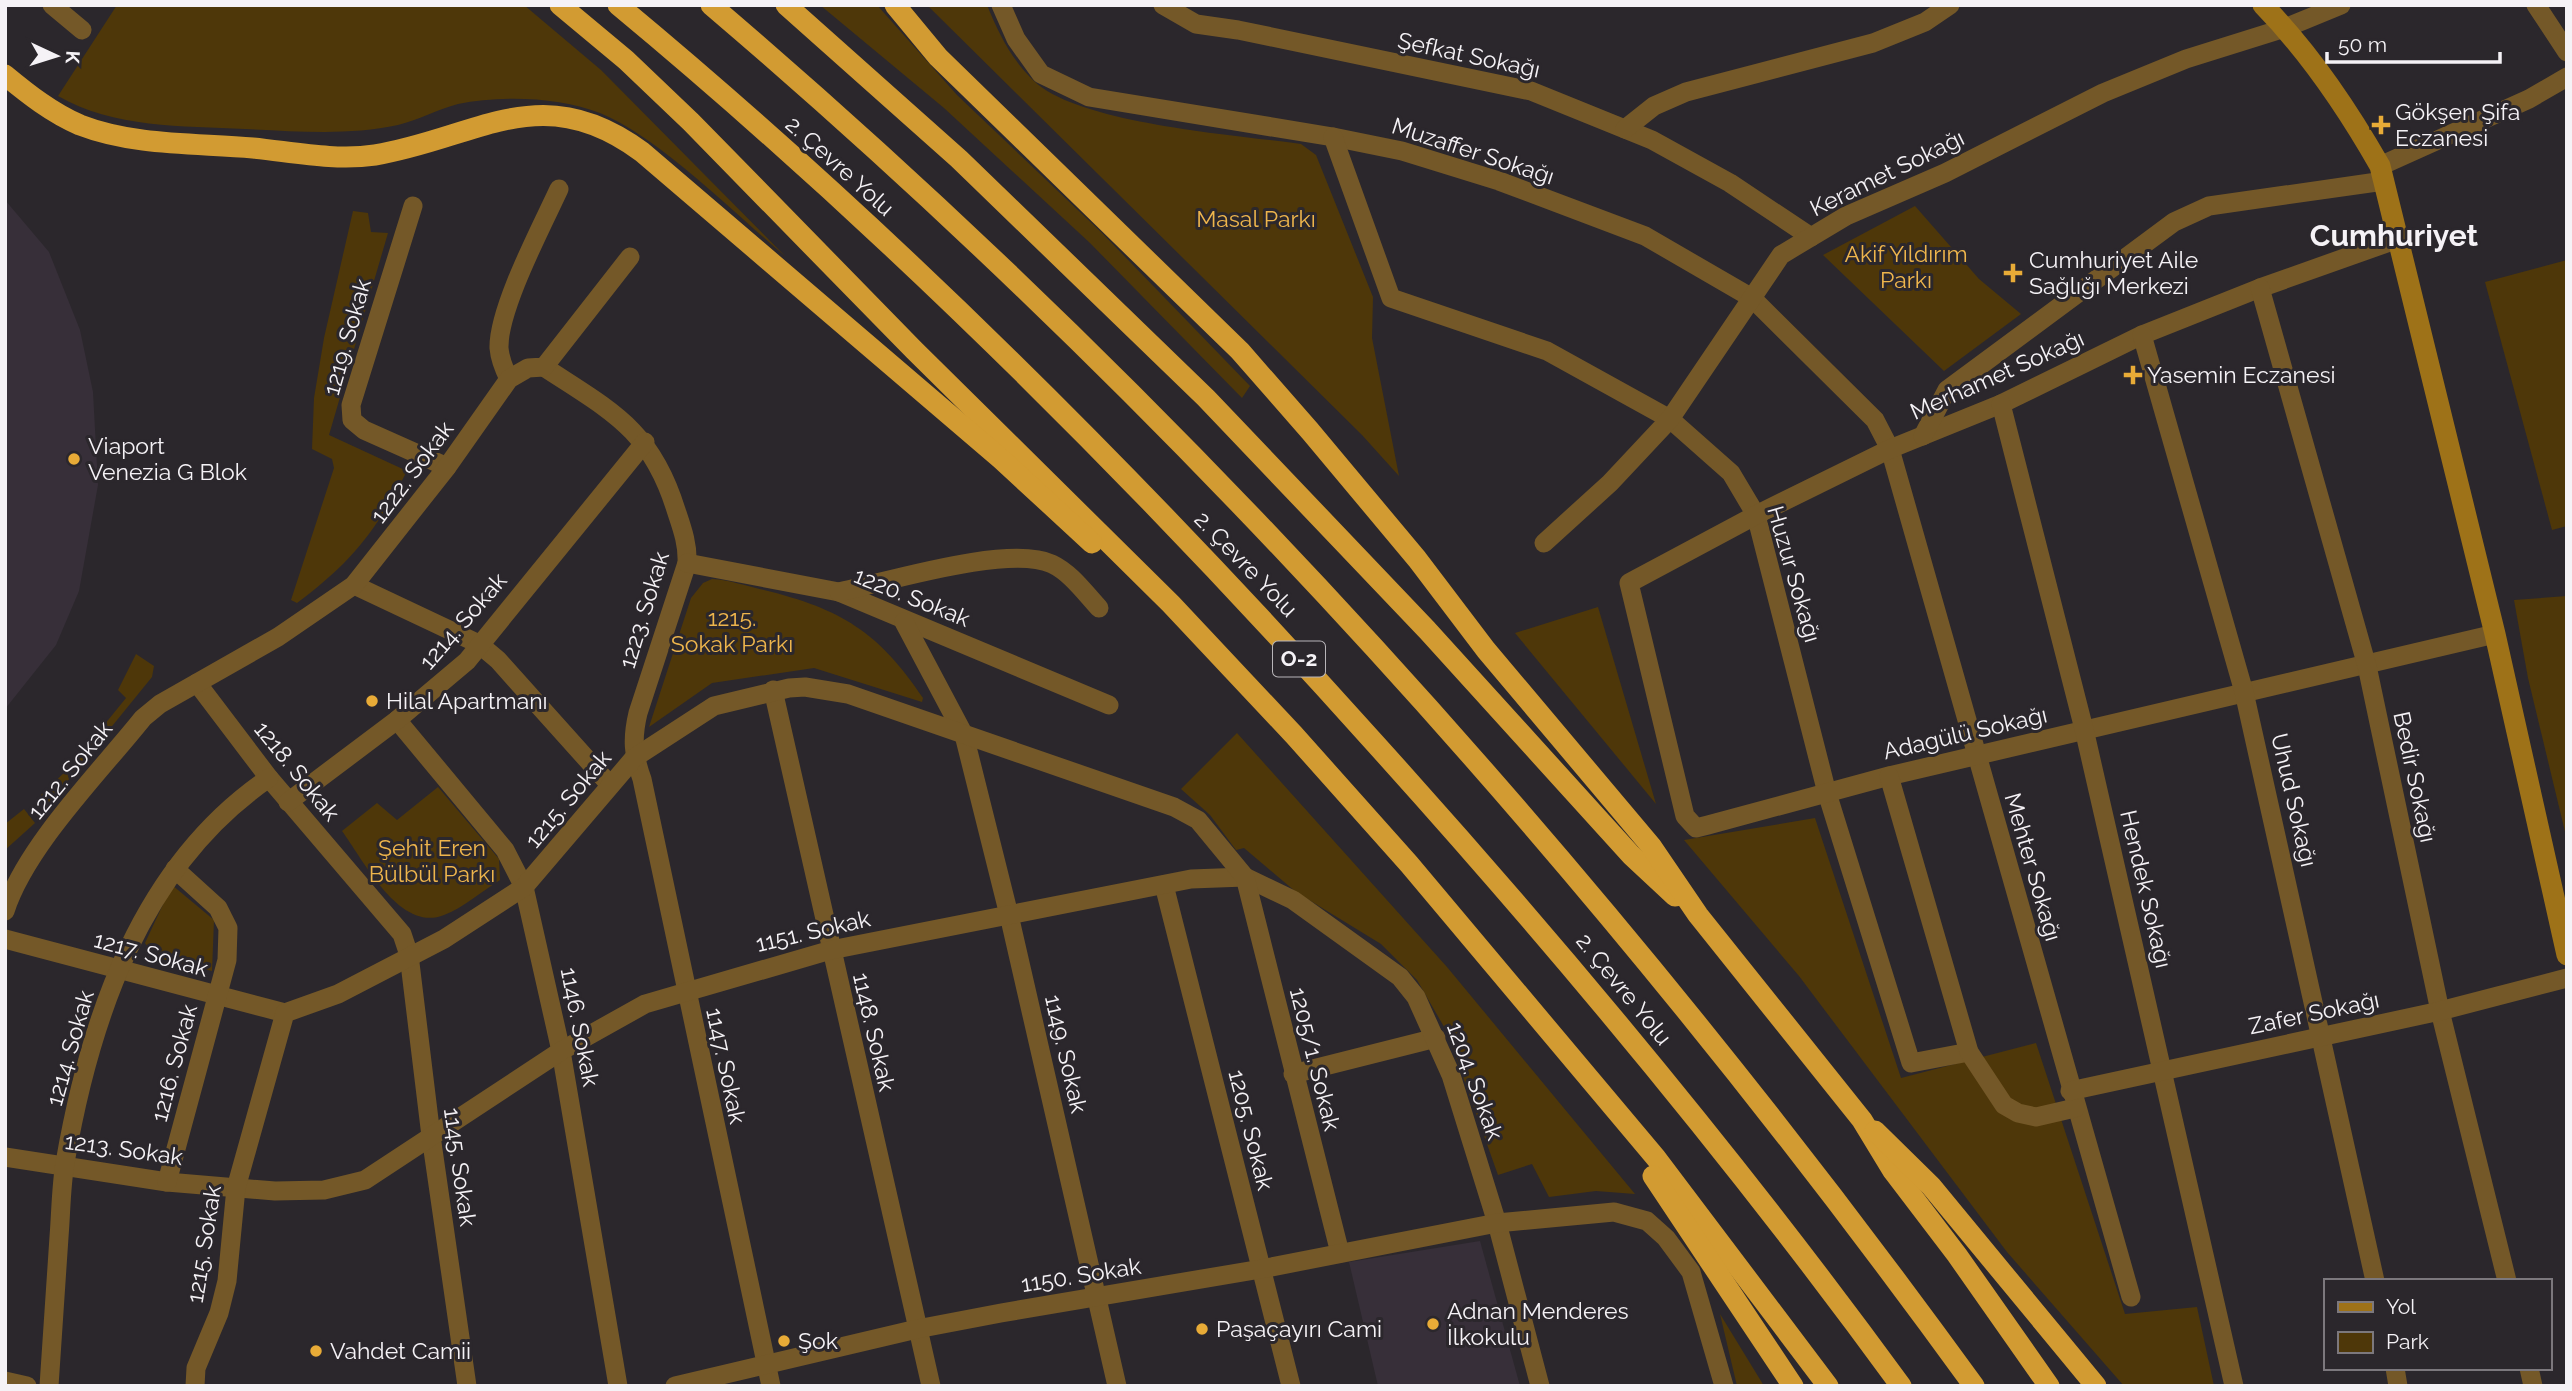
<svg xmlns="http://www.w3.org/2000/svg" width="2572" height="1391" font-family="Raleway,sans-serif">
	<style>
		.built { fill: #372f39 }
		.green { fill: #4e3709 }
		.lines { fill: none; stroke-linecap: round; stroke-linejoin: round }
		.street { stroke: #745828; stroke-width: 19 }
		.secondary { stroke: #9e7218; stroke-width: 21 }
		.highway { stroke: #d29b32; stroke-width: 21 }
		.poi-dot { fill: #e8ab37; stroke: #2b272c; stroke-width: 2.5 }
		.labels { text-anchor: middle; stroke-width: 6; stroke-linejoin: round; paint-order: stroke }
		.shield { fill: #2b272c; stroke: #b8b5b9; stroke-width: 2 }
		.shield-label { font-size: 21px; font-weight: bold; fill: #f5f2f6 }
		.street-label { font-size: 23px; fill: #f5f2f6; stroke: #2b272c }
		.poi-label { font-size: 23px; fill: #f5f2f6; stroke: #2b272c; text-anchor: start }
		.park-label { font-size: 23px; fill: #eeb54c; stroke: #2b272c }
		.district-label { font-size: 30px; font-weight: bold; fill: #f5f2f6; stroke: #2b272c }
	</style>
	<rect width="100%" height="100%" fill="#2b272c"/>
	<g class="built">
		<path d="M5,200l44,52 31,78 13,62 5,93 -19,106 -23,54 -51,64z"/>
		<path d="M1480,1241l40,145h-142l-29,-124z"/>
	</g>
	<g class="green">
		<path d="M117,5h407l77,65 184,186c-51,-43 -125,-118 -185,-143 -40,-16 -99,-18 -142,-9 -20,5 -39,16 -60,21 -50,11 -103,6 -153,4 -62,-3 -132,-1 -187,-33z"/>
		<path d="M820,5h57l80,90 145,138 148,153 -8,12 -152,-155 -146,-135z"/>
		<path d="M927,5h60c12,29 24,54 47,76 45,43 203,54 267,63l15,11 57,142 -1,41 27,138 -37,-41z"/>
		<path d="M1915,206l64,73 42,35 -77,57 -121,-116z"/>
		<path d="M353,211l15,2 3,19 17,1 -59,202 78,36c-31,60 -55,91 -110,132l-6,-3 43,-132 -2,-9 -20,-10 2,-51 10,-60z"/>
		<path d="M2567,260v266l-15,4 -67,-248z"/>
		<path d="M712,579c17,1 35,7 52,11 77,19 115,42 159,108l-1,4 -108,-34 -102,15 -63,44 42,-129 12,-15z"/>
		<path d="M2567,596v244l-39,-162 -14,-78z"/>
		<path d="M1598,607l58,197 -141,-171z"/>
		<path d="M136,654l18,12 -2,11 -104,128 -7,-10 29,-28 56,-69 -8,-8z"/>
		<path d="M1237,733l210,234 188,227 -39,-3 -47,6 -17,-33 -34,11 -51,-143 -30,-52 -36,-36 -85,-52 -52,-44 -8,2 -26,-35 -29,-26z"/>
		<path d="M438,787l61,72 1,21c-18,11 -37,28 -56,35 -44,18 -80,-54 -102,-84l35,-28 20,17z"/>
		<path d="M24,809l11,14 -30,27v-26z"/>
		<path d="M1815,818l86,260 135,-35 89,271 72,-7 17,79h-90l-117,-134 -208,-276 -115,-136z"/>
		<path d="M172,885l42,35 -2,51 -58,-14 -9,-14z"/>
		<path d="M1720,1314l44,72h-27z"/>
	</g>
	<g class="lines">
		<g class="street">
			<path d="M52,5l30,25"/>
			<path d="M1001,5l15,34 25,35 48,23 244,40 69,14 97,30 146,55 107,62 123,122 15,29 241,848"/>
			<path d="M1163,5l33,19 42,6 293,61 121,49 78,43 81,54"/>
			<path d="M2536,5l31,47"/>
			<path d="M1625,129l29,-23 32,-14 187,-49 52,-21 25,-17"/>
			<path d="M1333,137l58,161 156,53 123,68 61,54 25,42 71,278 84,270 58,-11"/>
			<path d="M2380,166l149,-67 38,-22"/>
			<path d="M413,206l-62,199 1,15 12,10 83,37"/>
			<path d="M2398,239l-138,49 -118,47 -141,69 -111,45 -134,66 -127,68 56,233 11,12 12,-3 181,-49 606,-142"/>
			<path d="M2260,288l107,378 73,345 67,270"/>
			<path d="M2142,335l102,357 131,589"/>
			<path d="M544,367c67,44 107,62 132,143 6,18 12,34 11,53l-49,150c-6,25 -5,42 4,66l129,607"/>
			<path d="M509,379c-5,-10 -9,-19 -10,-31 -1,-39 43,-122 60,-159"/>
			<path d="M2001,404l83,325 150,657"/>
			<path d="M1923,436l24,-46 227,-168 35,-16 175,-25"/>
			<path d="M1544,543l66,-60 60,-64 111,-164 65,-39 99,-43 158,-80 83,-34 99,-31 56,-23"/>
			<path d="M687,563l152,29 270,113"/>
			<path d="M354,585l125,59 19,16 112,125"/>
			<path d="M839,592c48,-10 170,-48 213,-28 19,9 33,29 47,44"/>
			<path d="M904,622l60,113 45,180 108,471"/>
			<path d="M197,683l72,95 133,156 7,21 22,181 36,250"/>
			<path d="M773,690l158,696"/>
			<path d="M397,720l108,130 19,37 37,164 57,335"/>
			<path d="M1889,776l80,276 35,53 14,8 18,4 39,-9"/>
			<path d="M288,802l109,-82 70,-59 178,-219"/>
			<path d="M1164,885l127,501"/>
			<path d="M5,911c21,-65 95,-139 138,-193l17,-14 118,-67 76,-52 93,-118 62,-88 19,-11 16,-1 86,-110"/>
			<path d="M5,939l280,74"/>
			<path d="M1293,1074l143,-36"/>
			<path d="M2070,1091l370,-80 127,-33"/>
			<path d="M5,1157l162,25 108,9 49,-1 41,-10 196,-129 84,-47 186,-54 360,-71 54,-2 48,23 107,77 16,20 35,78 46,148 43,163"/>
			<path d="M167,1182l60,-222 1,-32 -10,-20 -43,-39"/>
			<path d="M2395,1368l3,18"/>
			<path d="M2529,1368l4,18"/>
			<path d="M5,1381l22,5"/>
			<path d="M49,1386c3,-50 7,-99 10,-149 2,-25 2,-50 6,-74 25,-146 77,-299 204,-385"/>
			<path d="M195,1386l1,-18 23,-55 8,-32 9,-93 49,-175 53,-19 106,-55 80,-52 110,-129 80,-52 75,-18 16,-1 43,7 326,113 24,13 47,57 95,376"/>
			<path d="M675,1386l242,-57 84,-16 260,-44 236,-46 117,-11 33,9 19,17 25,34 33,114"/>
		</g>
		<path class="secondary" d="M2263,5c47,48 84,103 117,161l115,468 72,321"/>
		<g class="highway">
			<path d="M560,5l66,55 65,62 223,228 257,254 123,131 115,129 247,294 172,228"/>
			<path d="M618,5c270,224 520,474 754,735 187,207 365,421 529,646"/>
			<path d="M711,5c476,406 896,875 1263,1381"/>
			<path d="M786,5l173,154 247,239 221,232 204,225 44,41"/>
			<path d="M895,5l43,52 302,294 70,80 107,128 69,91 165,196 47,69 164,205 31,51 64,84 92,131"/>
			<path d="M5,75c23,19 47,38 75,50 54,21 117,18 173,23 40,4 82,13 122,7 103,-17 166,-78 267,-3l359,307 91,84"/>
			<path d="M1875,1131l56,55 165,200"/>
			<path d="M1653,1176l140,210"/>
		</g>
	</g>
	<g class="poi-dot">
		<path d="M2377.5 114.5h7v7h7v7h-7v7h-7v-7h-7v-7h7z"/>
		<path d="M2009.5 262.5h7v7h7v7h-7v7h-7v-7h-7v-7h7z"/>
		<path d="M2129.5 364.5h7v7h7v7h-7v7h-7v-7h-7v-7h7z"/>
		<circle cx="74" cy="459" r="7"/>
		<circle cx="372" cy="701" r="7"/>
		<circle cx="1433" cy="1324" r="7"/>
		<circle cx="1202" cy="1329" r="7"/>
		<circle cx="784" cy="1341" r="7"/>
		<circle cx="316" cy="1351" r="7"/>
	</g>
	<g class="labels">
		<rect class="shield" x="1273" y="641.5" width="52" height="35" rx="5"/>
		<g class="shield-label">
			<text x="1299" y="666">O-2</text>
		</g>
		<g class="street-label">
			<text transform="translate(1469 55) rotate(12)" y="8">Şefkat Sokağı</text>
			<text transform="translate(1473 151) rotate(18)" y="8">Muzaffer Sokağı</text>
			<text transform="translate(840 166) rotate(42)" y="8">2. Çevre Yolu</text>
			<text transform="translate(1887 173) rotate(-26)" y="8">Keramet Sokağı</text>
			<text transform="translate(347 337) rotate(-74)" y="8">1219. Sokak</text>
			<text transform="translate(1997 375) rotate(-24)" y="8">Merhamet Sokağı</text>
			<text transform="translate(412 472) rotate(-53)" y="8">1222. Sokak</text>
			<text transform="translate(1246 564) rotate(46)" y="8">2. Çevre Yolu</text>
			<text transform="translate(1794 574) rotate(74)" y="8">Huzur Sokağı</text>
			<text transform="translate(912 597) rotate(22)" y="8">1220. Sokak</text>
			<text transform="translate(644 610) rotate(-73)" y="8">1223. Sokak</text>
			<text transform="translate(463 621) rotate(-49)" y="8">1214. Sokak</text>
			<text transform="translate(1965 733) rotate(-13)" y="8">Adagülü Sokağı</text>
			<text transform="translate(70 770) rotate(-51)" y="8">1212. Sokak</text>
			<text transform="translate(297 771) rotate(51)" y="8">1218. Sokak</text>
			<text transform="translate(2415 777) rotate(78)" y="8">Bedir Sokağı</text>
			<text transform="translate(568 799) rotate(-50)" y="8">1215. Sokak</text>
			<text transform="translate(2294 800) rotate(77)" y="8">Uhud Sokağı</text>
			<text transform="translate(2033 867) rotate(74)" y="8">Mehter Sokağı</text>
			<text transform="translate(2146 889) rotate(77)" y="8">Hendek Sokağı</text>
			<text transform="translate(813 931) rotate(-13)" y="8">1151. Sokak</text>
			<text transform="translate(151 954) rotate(15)" y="8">1217. Sokak</text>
			<text transform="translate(1624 989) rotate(51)" y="8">2. Çevre Yolu</text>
			<text transform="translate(2314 1013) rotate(-12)" y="8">Zafer Sokağı</text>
			<text transform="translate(580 1027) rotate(79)" y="8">1146. Sokak</text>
			<text transform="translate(874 1032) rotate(77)" y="8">1148. Sokak</text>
			<text transform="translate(70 1048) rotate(-74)" y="8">1214. Sokak</text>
			<text transform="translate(1066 1054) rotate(77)" y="8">1149. Sokak</text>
			<text transform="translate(1315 1059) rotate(76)" y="8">1205/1. Sokak</text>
			<text transform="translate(174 1063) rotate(-75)" y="8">1216. Sokak</text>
			<text transform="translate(726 1066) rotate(78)" y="8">1147. Sokak</text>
			<text transform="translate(1475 1081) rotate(70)" y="8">1204. Sokak</text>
			<text transform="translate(1251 1130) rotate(76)" y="8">1205. Sokak</text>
			<text transform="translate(124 1149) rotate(8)" y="8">1213. Sokak</text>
			<text transform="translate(460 1167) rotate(82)" y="8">1145. Sokak</text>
			<text transform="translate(204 1244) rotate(-81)" y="8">1215. Sokak</text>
			<text transform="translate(1081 1275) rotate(-9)" y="8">1150. Sokak</text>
		</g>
		<g class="poi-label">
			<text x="2395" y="120">Gökşen Şifa<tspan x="2395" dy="26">Eczanesi</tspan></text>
			<text x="2029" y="268">Cumhuriyet Aile<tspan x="2029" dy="26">Sağlığı Merkezi</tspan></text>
			<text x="2147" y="383">Yasemin Eczanesi</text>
			<text x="88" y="454">Viaport<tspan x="88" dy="26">Venezia G Blok</tspan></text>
			<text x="386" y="709">Hilal Apartmanı</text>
			<text x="1447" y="1319">Adnan Menderes<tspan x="1447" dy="26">İlkokulu</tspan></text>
			<text x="1216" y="1337">Paşaçayırı Cami</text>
			<text x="798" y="1349">Şok</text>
			<text x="330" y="1359">Vahdet Camii</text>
		</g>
		<g class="park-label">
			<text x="1256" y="227">Masal Parkı</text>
			<text x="1906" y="262">Akif Yıldırım<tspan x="1906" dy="26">Parkı</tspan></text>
			<text x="732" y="626">1215.<tspan x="732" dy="26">Sokak Parkı</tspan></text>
			<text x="432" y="856">Şehit Eren<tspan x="432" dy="26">Bülbül Parkı</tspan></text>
		</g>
		<g class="district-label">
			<text x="2394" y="246">Cumhuriyet</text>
		</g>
	</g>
	<rect width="2572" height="1391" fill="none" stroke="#f5f2f6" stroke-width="14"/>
	<rect x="2324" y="1279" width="228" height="91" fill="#2b272c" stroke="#7c787d" stroke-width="2"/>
	<rect x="2338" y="1302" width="35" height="10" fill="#9e7218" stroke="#7c787d" stroke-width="2"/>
	<text x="2386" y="1314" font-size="21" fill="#f5f2f6">Yol</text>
	<rect x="2338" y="1332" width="35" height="21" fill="#4e3709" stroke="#7c787d" stroke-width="2"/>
	<text x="2386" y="1349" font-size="21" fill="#f5f2f6">Park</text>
	<g transform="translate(56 56) rotate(94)" stroke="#2b272c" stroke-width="5" paint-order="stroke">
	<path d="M0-5L12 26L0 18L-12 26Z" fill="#f5f2f6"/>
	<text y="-10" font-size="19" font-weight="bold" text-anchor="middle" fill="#f5f2f6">K</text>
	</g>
	<path d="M2327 52v10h173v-10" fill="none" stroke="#f5f2f6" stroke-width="3.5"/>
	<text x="2338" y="52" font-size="21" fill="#f5f2f6" stroke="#2b272c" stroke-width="5" paint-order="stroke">50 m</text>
</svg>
